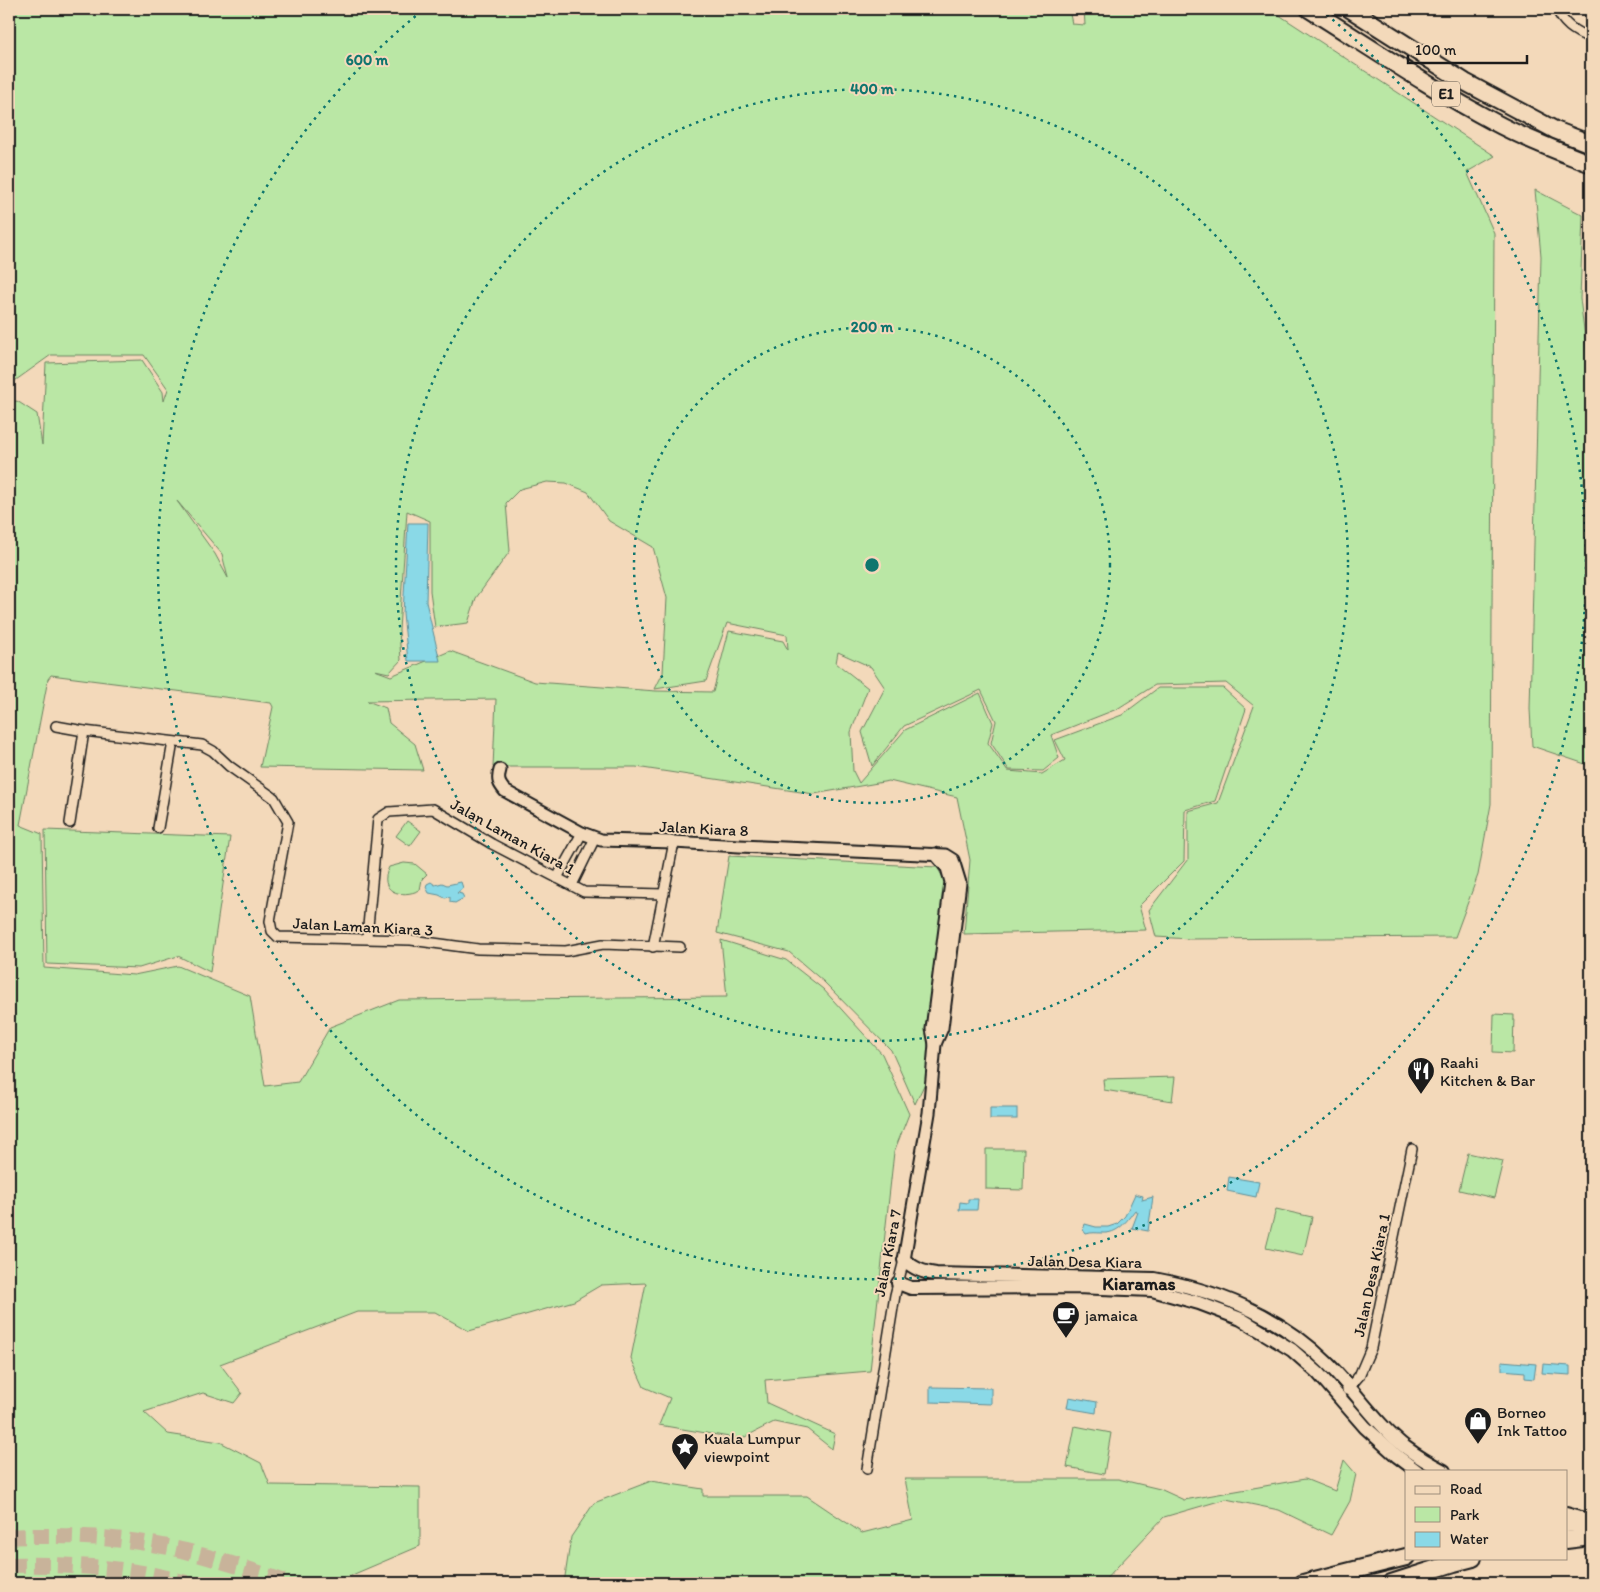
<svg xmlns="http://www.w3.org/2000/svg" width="1600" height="1592" font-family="Itim,sans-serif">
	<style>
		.green { fill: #bae7a5; stroke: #6b8260; fill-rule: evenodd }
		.water { fill: #8ad9e7; stroke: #5e8d96 }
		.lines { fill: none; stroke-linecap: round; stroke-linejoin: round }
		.motorway-tunnel { stroke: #c8b39a; stroke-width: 16; stroke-dasharray: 16 8; stroke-linecap: butt }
		.minor-casing { stroke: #1c1c1c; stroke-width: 12 }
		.tertiary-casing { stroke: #1c1c1c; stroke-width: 15 }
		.secondary-casing { stroke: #1c1c1c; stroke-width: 16 }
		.motorway-casing { stroke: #1c1c1c; stroke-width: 20 }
		.minor { stroke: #f3d9ba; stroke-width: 9 }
		.tertiary { stroke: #f3d9ba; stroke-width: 11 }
		.secondary { stroke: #f3d9ba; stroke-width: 12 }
		.motorway { stroke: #f3d9ba; stroke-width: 16 }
		.ring { fill: none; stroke: #0f766e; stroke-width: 2.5; stroke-dasharray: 2.5 5 }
		.labels { text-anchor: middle; stroke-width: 4; stroke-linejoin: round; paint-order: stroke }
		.shield { fill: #f3d9ba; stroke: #5c554b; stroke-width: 1 }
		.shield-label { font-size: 15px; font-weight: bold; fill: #1c1c1c }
		.street-label { font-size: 16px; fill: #1c1c1c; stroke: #f3d9ba }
		.poi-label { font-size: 16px; fill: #1c1c1c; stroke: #f3d9ba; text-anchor: start }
		.neighbourhood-label { font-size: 18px; font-weight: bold; fill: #1c1c1c; stroke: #f3d9ba }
		.centre { fill: #0f766e; stroke: #f3d9ba; stroke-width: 2.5 }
		.ring-label { font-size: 15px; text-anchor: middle; font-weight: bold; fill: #0f766e; stroke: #f3d9ba; stroke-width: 4; stroke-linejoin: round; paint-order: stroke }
	</style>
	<rect width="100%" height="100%" fill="#f3d9ba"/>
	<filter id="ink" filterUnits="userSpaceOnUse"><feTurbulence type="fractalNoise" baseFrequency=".02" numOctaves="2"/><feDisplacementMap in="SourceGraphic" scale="10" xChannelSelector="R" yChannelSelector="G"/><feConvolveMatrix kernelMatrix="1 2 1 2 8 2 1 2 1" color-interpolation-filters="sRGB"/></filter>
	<g filter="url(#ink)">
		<g class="green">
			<path d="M9,9h1060l3,15 13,1 -1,-16h186l225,147 -28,16 27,61 -3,571 -13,71 -23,62 -265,2 -34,-2 -7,-27 39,-51v-48l30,-8 36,-97 -28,-23 -71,2 -38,24 -66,26 8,23 -16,13 -34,-1 -18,-27 5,-22 -15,-31 -77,36 -32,40 -10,-34 23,-44 -14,-21 -33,-15 -2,11 32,25 -17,44 2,39 6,12 46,-53 75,-37 13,30 -5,20 20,28 34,3 23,-14 -10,-20 67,-25 36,-27h65l23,21 -31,92 -30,9 -1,51 -45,45 7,24 -182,4 6,-74 -13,-63 -68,-16 -75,13 -178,-27h-143l3,-68 -129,2 19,7 3,15 26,21 8,26 -163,-3 13,-60 -2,-4 -220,-28 -3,4 -28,146 22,9 2,134 90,7 44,-9 72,30 15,90 33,-4 32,-55 69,-27 328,-3 -6,-57 65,20 37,29 59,65 27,60 -15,38 -24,219 -105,9 2,23 68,31 -3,15 -25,-20 -33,-7 -33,17 -82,-14 11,-27 -26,-11 -13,-29 15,-75 -45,2 -27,16 -105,30 -34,-19h-78l-137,52 22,29 -8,10 -31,-10 -59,19 24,22 52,8 41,21 9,22 150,2v59l-75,32 1,5h-337v-1180l8,-2 20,13 5,31 4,-82 96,-3 21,32 1,9 4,-12 -24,-34h-93l-42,30zM547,482l19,1 22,9 21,29 44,26 14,51 -4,75 -8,16 51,-8 21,-58 60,12 1,15 -5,-9 -54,-10 -16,61 -57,-1 -121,-9 -85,-31 -59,25 -16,-6 14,3 12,-13 -2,-30 8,-119 23,10v70l5,36 33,-4 8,-25 34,-47 -4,-48 14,-14zM177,501l45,53 6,24 -13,-24z"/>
			<path d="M1535,190l48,25 -3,84 11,84v383l-59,-20 -2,-37 11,-453z"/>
			<path d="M407,821l14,10 -11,15 -14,-10z"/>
			<path d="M45,830l185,7 -20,135 -32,-16 -39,12 -92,-4z"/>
			<path d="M729,856l208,11 12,21 -24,195 -10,21 -24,-54 -67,-68 -35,-30 -72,-19z"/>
			<path d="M404,863l11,1 12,10 -5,5 -2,11c-19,9 -43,2 -31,-23z"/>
			<path d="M1494,1014l20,1 -1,38 -20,-1z"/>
			<path d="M1175,1077l-3,24 -68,-11 -1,-11z"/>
			<path d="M986,1149h38l-1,41 -37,-1z"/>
			<path d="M1468,1153l35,8 -9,37 -35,-8z"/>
			<path d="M1276,1209l36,8 -9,39 -37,-8z"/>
			<path d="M1075,1426l36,7 -7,41 -37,-7z"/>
			<path d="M1344,1460l12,14 -6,27 -19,34 -52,-25 -53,-11 -62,18 -62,66h-538l7,-46 23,-34 57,-22 52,8v7h104l55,37 51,-13 -8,-41h213l42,10 24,11 121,-21 30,12z"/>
		</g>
		<g class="water">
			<path d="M408,523h20l-2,79 14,59h-32l-5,-48z"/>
			<path d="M431,882l4,3 7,-2 5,2 14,-3 2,6 -6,5 5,1 2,4 -9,5 -5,-1v-5l-5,1 -6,-3 -10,-2 -3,-6 1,-3z"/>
			<rect x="990" y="1108" width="27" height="11"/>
			<path d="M1229,1177l30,5 -3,15 -29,-6z"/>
			<path d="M1135,1194l8,2 -1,4 11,-3 -5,34 -16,-3 6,-16 -3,-2c-9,12 -17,24 -33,23 -6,0 -10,-1 -16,1l-3,-4 2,-6 11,3h12l9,-3 8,-8z"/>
			<path d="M968,1199h10l-1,11h-18l1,-8 8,1z"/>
			<path d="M1502,1361l34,3 -2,15 -9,-1v-6l-23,-2z"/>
			<path d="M1543,1364l27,2v9l-28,-2z"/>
			<path d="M930,1387l61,1v16l-61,-2z"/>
			<path d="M1069,1397l28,5 -1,11 -29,-5z"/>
		</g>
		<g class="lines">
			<g class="motorway-tunnel">
				<path d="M9,1537c58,-3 120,0 177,14 35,9 68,20 102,32"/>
				<path d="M9,1565c56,-1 124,2 177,18"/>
			</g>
			<defs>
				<g id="minor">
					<path d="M1557,9c6,16 19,24 34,29"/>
					<path d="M56,726l28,5 118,14 11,6 16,15 45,32 14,24 -18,99 2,10 6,6 133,3 67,9 88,2 37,-7 77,3"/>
					<path d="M70,823l14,-92"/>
					<path d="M158,828l15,-86"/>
					<path d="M557,878l25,-45"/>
					<path d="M572,885l23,-47"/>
					<path d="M367,937l11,-118 11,-7 44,-3 59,35 92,48 80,2"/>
					<path d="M653,947l21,-105"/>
					<path d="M1347,1390l12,-14 12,-28 41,-199"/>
					<path d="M867,1469l28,-174 9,-35"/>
				</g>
				<g id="tertiary">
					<path d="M500,770c-3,10 -1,14 5,21l77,42 19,7 73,2 65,4 206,9 8,5 7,23 -18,145 -7,16"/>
					<path d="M904,1260l25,-147 6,-69 -3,-15 19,-147 -4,-14 -12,-14"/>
				</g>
				<g id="secondary">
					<path d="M904,1260c11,9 18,12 32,14l218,5c65,12 126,37 173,84 27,26 48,60 78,84 12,9 25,17 39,24"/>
					<path d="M898,1283l13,5 165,-1 76,3 47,13 42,16 51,31 26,23 47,54 32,29 20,15"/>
					<path d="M1566,1514l22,6"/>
				</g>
				<g id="motorway">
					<path d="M1309,9c61,38 121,79 185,113 31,17 64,29 97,42"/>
					<path d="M1350,9l115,73 90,48 36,14"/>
					<path d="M1566,1524l25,-2"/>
					<path d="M1566,1540l25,-3"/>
					<path d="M1303,1583l103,-26"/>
					<path d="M1391,1583l63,-20 19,-5"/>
				</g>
			</defs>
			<use href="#minor" class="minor-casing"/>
			<use href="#tertiary" class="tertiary-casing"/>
			<use href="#secondary" class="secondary-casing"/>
			<use href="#motorway" class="motorway-casing"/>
			<use href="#minor" class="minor"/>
			<use href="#tertiary" class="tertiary"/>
			<use href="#secondary" class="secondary"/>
			<use href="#motorway" class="motorway"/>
		</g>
	</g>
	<g class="ring">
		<circle cx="872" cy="565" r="238"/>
		<circle cx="872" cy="565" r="476"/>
		<path d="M1321 10A714 714 0 1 1 423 10"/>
	</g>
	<defs>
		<symbol id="restaurant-pin" viewBox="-11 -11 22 30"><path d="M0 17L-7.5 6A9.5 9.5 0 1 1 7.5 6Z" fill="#1c1c1c" stroke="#f3d9ba"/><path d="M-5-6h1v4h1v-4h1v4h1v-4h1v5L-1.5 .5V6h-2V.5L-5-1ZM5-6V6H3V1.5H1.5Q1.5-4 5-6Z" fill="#fff"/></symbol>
		<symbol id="cafe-pin" viewBox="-11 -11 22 30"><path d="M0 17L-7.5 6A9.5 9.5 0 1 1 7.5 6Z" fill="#1c1c1c" stroke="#f3d9ba"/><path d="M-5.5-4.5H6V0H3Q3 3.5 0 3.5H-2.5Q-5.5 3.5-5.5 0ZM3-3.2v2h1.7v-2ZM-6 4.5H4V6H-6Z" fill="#fff"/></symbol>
		<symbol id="shop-pin" viewBox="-11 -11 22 30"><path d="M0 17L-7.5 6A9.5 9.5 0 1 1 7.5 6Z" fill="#1c1c1c" stroke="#f3d9ba"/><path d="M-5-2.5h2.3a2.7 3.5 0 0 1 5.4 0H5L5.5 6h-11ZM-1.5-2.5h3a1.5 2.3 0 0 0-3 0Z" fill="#fff"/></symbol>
		<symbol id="sight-pin" viewBox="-11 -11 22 30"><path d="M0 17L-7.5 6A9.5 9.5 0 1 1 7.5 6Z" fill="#1c1c1c" stroke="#f3d9ba"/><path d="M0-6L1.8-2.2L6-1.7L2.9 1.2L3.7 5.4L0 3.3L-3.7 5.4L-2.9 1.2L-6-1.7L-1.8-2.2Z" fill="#fff"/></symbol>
	</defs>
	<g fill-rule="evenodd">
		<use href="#restaurant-pin" x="1405" y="1055" width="32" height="43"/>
		<use href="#cafe-pin" x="1050" y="1299" width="32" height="43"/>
		<use href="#shop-pin" x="1462" y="1405" width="32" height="43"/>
		<use href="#sight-pin" x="669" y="1431" width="32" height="43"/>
	</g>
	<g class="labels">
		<rect class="shield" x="1432" y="81.5" width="28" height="25" rx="4"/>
		<g class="shield-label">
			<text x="1446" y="99">E1</text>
		</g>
		<g class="street-label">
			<text transform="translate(704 828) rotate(3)" y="6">Jalan Kiara 8</text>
			<text transform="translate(513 836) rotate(29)" y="6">Jalan Laman Kiara 1</text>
			<text transform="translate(363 926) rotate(3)" y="6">Jalan Laman Kiara 3</text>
			<text transform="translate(887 1253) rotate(-79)" y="6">Jalan Kiara 7</text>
			<text transform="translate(1085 1261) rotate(1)" y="6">Jalan Desa Kiara</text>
			<text transform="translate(1371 1275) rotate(-78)" y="6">Jalan Desa Kiara 1</text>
		</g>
		<g class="poi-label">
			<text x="1440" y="1068">Raahi<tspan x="1440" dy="18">Kitchen &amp; Bar</tspan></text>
			<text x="1085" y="1321">jamaica</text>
			<text x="1497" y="1418">Borneo<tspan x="1497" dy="18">Ink Tattoo</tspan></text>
			<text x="704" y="1444">Kuala Lumpur<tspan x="704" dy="18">viewpoint</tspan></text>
		</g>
		<g class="neighbourhood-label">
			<text x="1139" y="1290">Kiaramas</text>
		</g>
	</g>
	<circle cx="872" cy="565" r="8" class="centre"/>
	<g class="ring-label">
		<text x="367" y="65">600 m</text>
		<text x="872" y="94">400 m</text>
		<text x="872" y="332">200 m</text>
	</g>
	<rect width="1600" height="1592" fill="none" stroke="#f3d9ba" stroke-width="30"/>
	<rect x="15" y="15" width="1570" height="1562" fill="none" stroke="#1c1c1c" stroke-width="2" filter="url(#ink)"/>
	<rect x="1405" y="1470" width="162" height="90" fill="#f3d9ba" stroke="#9d8d7b"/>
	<rect x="1415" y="1486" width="25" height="8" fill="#f3d9ba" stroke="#9d8d7b"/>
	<text x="1450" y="1494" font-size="15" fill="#1c1c1c">Road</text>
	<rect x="1415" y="1507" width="25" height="15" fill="#bae7a5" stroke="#9d8d7b"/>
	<text x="1450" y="1520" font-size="15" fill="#1c1c1c">Park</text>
	<rect x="1415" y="1532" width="25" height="15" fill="#8ad9e7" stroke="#9d8d7b"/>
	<text x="1450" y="1544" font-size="15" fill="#1c1c1c">Water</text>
	<path d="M1408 55v8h119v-8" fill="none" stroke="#1c1c1c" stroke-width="2.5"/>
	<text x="1415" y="55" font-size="15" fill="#1c1c1c" stroke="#f3d9ba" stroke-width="4" paint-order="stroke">100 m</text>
</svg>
